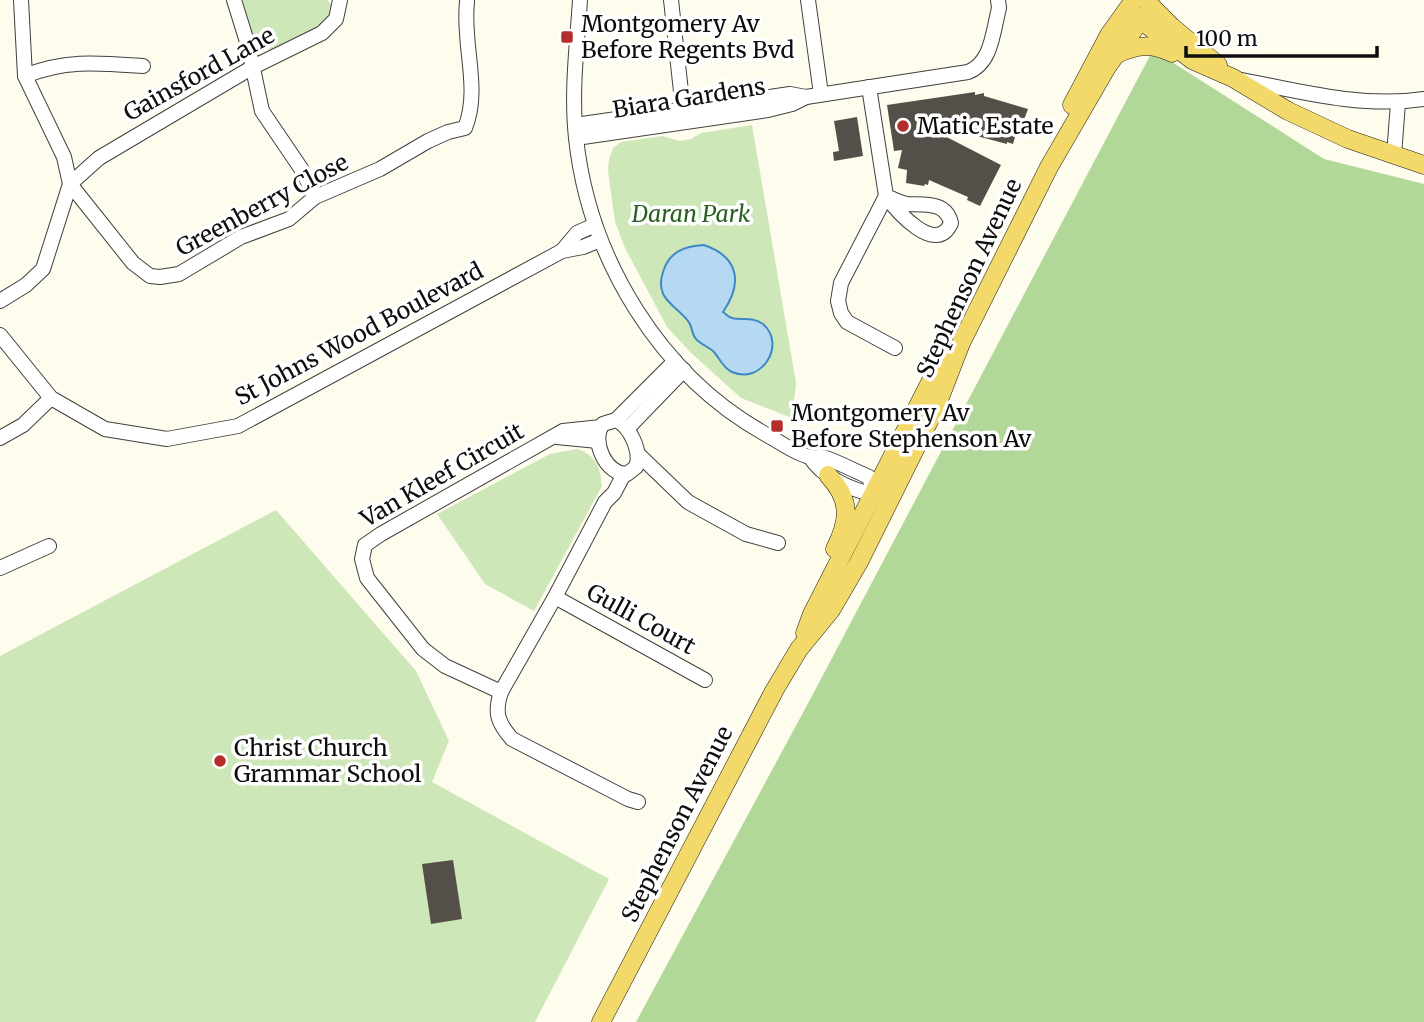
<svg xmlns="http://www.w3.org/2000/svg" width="1424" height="1022" font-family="Merriweather,serif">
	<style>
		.green { fill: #cee7b9 }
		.forest { fill: #b1d799 }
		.water { fill: #b5d8f3; stroke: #3f88c6; stroke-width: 2 }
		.building { fill: #554f4a }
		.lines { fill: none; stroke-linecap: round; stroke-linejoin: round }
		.minor-casing { stroke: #404040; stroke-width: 16 }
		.major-casing { stroke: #1e1e1e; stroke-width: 19 }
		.minor { stroke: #fff; stroke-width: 14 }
		.major { stroke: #f2d96a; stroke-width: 18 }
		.poi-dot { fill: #b62e2c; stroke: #fff; stroke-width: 2.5 }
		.labels { text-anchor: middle; stroke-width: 7; stroke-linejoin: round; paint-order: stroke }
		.poi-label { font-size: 23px; fill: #0d0d0d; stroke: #fff; text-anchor: start }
		.street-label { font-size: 23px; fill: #0d0d0d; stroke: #fff }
		.park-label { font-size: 23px; font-style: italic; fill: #2a6120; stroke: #fff }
	</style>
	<rect width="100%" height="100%" fill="#fefced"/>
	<g class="green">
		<path d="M241,0h86l4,4c4,23 -40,37 -58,46 -25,-3 -26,-30 -32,-50z"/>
		<path d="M752,125l44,258 -4,35 -51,-20 -51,-46 -23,-25 -42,-79 -10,-26 -7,-51 1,-11 4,-12 8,-6 41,-6 18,5 11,-2 10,-6z"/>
		<path d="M577,449c19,6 23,18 25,37l-68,125 -49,-27 -48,-70 113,-60z"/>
		<path d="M276,510l140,161 33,70 -17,41 177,97 -74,143h-535v-366z"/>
	</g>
	<path class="forest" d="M1153,50l171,109 100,25v838h-788l176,-326z"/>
	<path class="water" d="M704,245c35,12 39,38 19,67 3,2 5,5 9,6 11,3 20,-2 31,6 24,21 -2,61 -31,48 -9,-4 -12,-13 -18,-20 -5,-5 -12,-7 -17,-12 -6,-5 -4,-13 -9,-19 -12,-16 -34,-22 -25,-49 6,-20 21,-26 41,-27z"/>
	<g class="building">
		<path d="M975,92v3l9,-2v3l44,13 -7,19 -3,-1 -5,17 -6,-2v2l-72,-19 -2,5 68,35 -21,41 -13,-6 1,-3 -39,-17 -1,5 -3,-1 -1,2 -18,-3 1,-13 -9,-2 4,-18 -8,1 -7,-46z"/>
		<path d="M857,117l6,39 -29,5 -1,-9 6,-1 -5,-30z"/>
		<path d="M453,860l9,59 -31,5 -9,-60z"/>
	</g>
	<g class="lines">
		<defs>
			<g id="minor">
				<path d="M21,0l4,76 39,81 6,27 63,79 17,13 10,1 19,-3 62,-37 48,-18 26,-22 65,-28 48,-28 20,-9 17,-4c16,-39 -3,-84 2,-126"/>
				<path d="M234,0l14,45 14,66 40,59 13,27"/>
				<path d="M580,0c-3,46 -9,92 -4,138 13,121 84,238 191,297 13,7 29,19 43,22 5,1 10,-1 16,1 14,5 29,13 43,19l6,22"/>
				<path d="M671,0l13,119"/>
				<path d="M808,0l13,94"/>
				<path d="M25,76c40,-17 76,-13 118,-10"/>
				<path d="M1242,80c60,12 121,28 182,19"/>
				<path d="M869,87l17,109c7,3 14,7 21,8 17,1 39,-3 44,19 -15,34 -55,-13 -65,-27l-45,87 -3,18 3,12 6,9 48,26"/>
				<path d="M575,125l215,-31 16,3 162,-25c24,-9 25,-41 31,-64l-1,-8"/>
				<path d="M576,138l192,-28 24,-6 14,-7"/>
				<path d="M1394,155l4,-52"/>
				<path d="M70,184l29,-26 154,-91 69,-34 14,-14 4,-19"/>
				<path d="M562,251l15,-18 18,-8"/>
				<path d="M0,301l26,-16 17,-16 27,-85"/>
				<path d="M0,335l51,63 54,31 62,10 71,-13 324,-175 21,-4 17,-7"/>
				<path d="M616,420c14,6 26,32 20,47l-9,7c-21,1 -37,-34 -24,-50z"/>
				<path d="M616,420l59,-59"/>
				<path d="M601,427l-38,4 -182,103 -16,11 -3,14 5,19 56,71 22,17 56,26 54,-95 50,-95 9,-9 10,-19"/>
				<path d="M627,429l57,-59"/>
				<path d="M557,437l41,4"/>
				<path d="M0,438l23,-13 28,-27"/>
				<path d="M638,454l50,48 58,32 32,9"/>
				<path d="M810,457c13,21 42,33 65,38l4,-3"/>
				<path d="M0,568l49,-22"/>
				<path d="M555,597l150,83"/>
				<path d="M501,692c-7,21 -3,31 11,47l116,60 10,3"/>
			</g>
			<g id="major">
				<path d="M1145,0l27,27 46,38"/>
				<path d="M1134,15l58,45 41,18 55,33 60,28 76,26"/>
				<path d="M1117,54c20,-9 35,-11 55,-1"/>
				<path d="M1072,105l37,-70 25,-35"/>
				<path d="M828,475c23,25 22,44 7,74"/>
				<path d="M805,633l7,-19 134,-263"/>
				<path d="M601,1022l173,-331 25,-42 32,-39 28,-48 78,-157 24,-62 88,-176 58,-100 33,-46 13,-13"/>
			</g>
		</defs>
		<use href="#minor" class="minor-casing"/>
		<use href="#major" class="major-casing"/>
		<use href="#minor" class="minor"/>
		<use href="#major" class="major"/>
	</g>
	<g class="poi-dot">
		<rect x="560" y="30" width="14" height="14" rx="3.5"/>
		<circle cx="903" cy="126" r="7"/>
		<rect x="770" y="419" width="14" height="14" rx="3.5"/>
		<circle cx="220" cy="761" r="7"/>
	</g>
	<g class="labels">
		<g class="poi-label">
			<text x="581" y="32">Montgomery Av<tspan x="581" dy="26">Before Regents Bvd</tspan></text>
			<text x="917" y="134">Matic Estate</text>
			<text x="791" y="421">Montgomery Av<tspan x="791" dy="26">Before Stephenson Av</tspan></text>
			<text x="234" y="756">Christ Church<tspan x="234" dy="26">Grammar School</tspan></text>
		</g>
		<g class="street-label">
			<text transform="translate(199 74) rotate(-29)" y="8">Gainsford Lane</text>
			<text transform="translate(689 98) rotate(-9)" y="8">Biara Gardens</text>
			<text transform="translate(262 205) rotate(-28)" y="8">Greenberry Close</text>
			<text transform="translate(969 278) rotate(-65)" y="8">Stephenson Avenue</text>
			<text transform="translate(359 334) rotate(-28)" y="8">St Johns Wood Boulevard</text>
			<text transform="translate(442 475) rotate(-30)" y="8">Van Kleef Circuit</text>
			<text transform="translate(641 619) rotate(29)" y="8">Gulli Court</text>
			<text transform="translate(677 824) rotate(-63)" y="8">Stephenson Avenue</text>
		</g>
		<g class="park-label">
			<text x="691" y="222">Daran Park</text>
		</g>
	</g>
	<path d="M1186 46v10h191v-10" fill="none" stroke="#0d0d0d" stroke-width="3.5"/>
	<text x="1196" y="46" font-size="21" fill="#0d0d0d" stroke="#ffffff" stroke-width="5" paint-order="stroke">100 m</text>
</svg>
